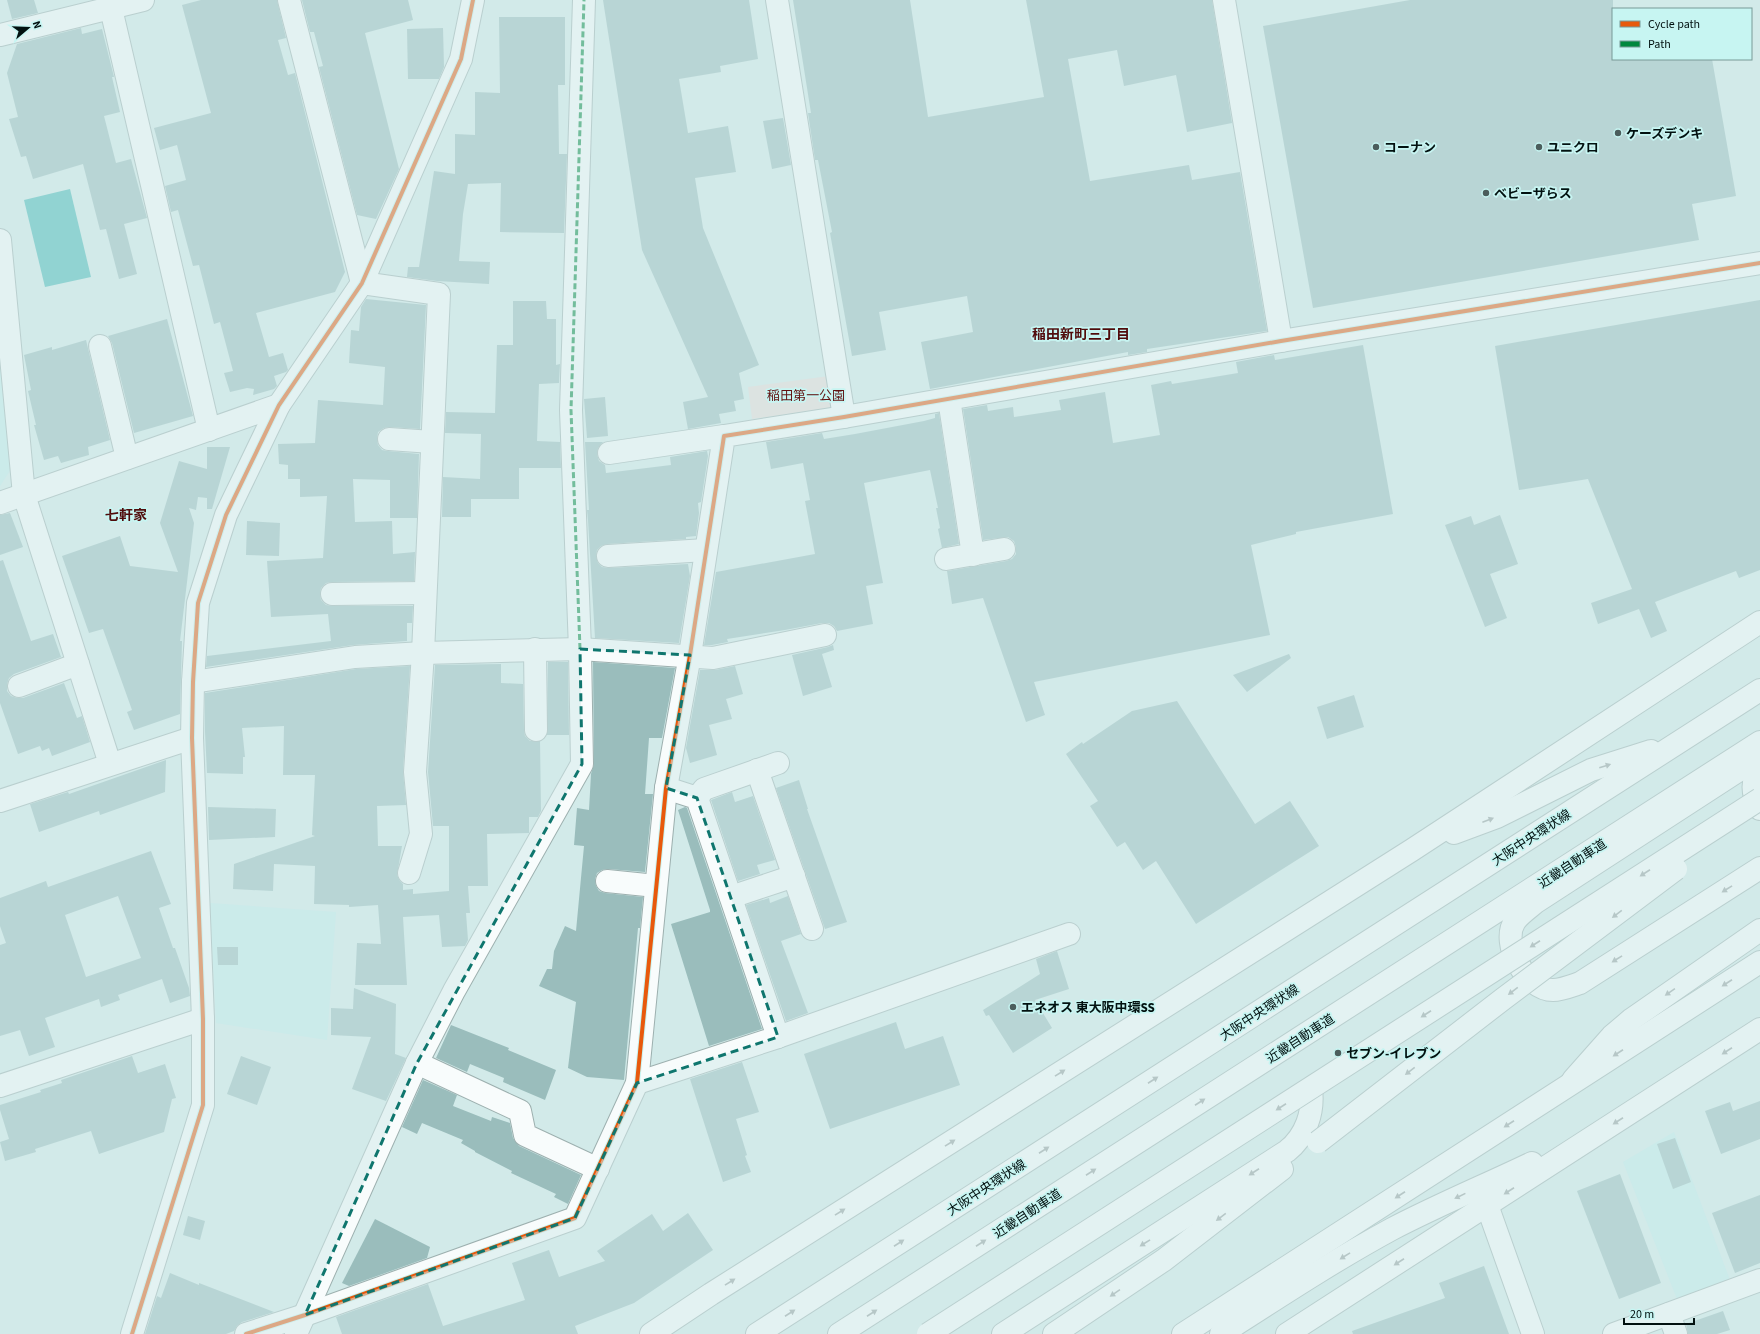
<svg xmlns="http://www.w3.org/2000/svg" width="1760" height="1334" font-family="'Source Sans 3','Noto Sans JP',sans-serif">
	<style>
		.built { fill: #c3edeb }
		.green { fill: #e8dcd8 }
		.water { fill: #44b8b5 }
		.building { fill: #9abdbc; fill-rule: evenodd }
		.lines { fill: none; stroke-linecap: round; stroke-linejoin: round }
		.minor-casing { stroke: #9db0af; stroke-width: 24 }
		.major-casing { stroke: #9db0af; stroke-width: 24 }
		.highway-casing { stroke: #9db0af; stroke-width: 24 }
		.minor { stroke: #f8fcfc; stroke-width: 22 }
		.major { stroke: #f8fcfc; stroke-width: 22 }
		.highway { stroke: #f8fcfc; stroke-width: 22 }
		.highway-bridge-casing { stroke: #9db0af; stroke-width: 24; stroke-linecap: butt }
		.highway-bridge { stroke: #f8fcfc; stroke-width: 22 }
		.quiet { stroke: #00873e; stroke-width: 3; stroke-dasharray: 6 3; stroke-linecap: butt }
		.cycleway-casing { stroke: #c7f5f2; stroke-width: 6 }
		.cycleway { stroke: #e8590c; stroke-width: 4 }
		.oneway { fill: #969e9e }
		.marked { fill: none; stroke: #0f766e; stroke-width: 3; stroke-dasharray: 8 5; stroke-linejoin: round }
		.poi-dot { fill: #4b5d5c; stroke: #c7f5f2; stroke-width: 1.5 }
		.labels { text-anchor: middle; stroke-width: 3.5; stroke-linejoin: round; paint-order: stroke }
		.poi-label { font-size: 13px; font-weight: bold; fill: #021110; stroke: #c7f5f2; text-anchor: start }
		.park-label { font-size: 13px; fill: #621211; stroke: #c7f5f2 }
		.street-label { font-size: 13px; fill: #021110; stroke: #c7f5f2 }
		.neighbourhood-label { font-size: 14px; font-weight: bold; fill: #500b0b; stroke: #c7f5f2 }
	</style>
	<rect width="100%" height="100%" fill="#d2eae9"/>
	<g class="built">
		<path d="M0,320l13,146 -13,20z"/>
		<path d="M210,903l126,9 -9,128 -111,-17z"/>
		<path d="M1674,1132l56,148 -53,19 -54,-137z"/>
	</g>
	<path class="green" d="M829,376l5,32 -82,11 -4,-32z"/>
	<path class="water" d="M70,189l21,88 -46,10 -21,-87z"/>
	<g class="building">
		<path d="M7,0h27l4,13 -26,6z"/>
		<path d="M201,0h76l9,38 -8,2 10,35 7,-2 50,199 -10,20 -79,21 13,44 14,-4 5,17 -2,2 -12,4 3,10 -3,3 -21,6 1,-6 -7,-1 -17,4 -6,-19 9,-2 -13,-49 -6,2 -15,-59 -6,1 -15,-56 -7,2 -6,-26 21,-6 -9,-35 -17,5 -6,-22 57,-15 -29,-108z"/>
		<path d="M302,0h106l5,20 -48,13 34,136 -23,50 -19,-4 -38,-148 4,-1 -9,-34h-4z"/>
		<path d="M603,0h146l9,59 -38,7 1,6 -42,7 9,54 40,-7 8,46 -41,6 8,50 56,137 -20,8 5,26 -10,2 2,10 -17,3 2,9 -33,6 -5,-27 25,-5 -66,-147z"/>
		<path d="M793,0h117l18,117 116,-20 -18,-97h186l20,123 -45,9 -11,-57 -52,11 -7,-36 -49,9 22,122 99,-16 3,15 48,-8 27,159 -120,18v3l-19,3v-3l-198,37 -9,-47 52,-10 -6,-36 -88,16 7,38 -34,6 -22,-123 2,-1 -14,-72h-3l-7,-47h3z"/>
		<path d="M1410,0h203v59h99l24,137 -44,8 7,36 -386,68 -50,-282z"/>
		<path d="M499,17h66v68h-7l1,69h8l-3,79 -64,-1 1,-49 -33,1 -5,30 -4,47 31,1 -1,22 -52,-3 -30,-4 1,-10h11l15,-96 21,3v-40l20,1v-43l25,1z"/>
		<path d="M81,28l1,6 20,-5 12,48h-2l8,35 -16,4 12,47 15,-4 16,59 -23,6 13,50 -18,5 -13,-50 -6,1 -17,-66 -50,15 -7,-23 -5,1 -12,-38 9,-2 -11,-44 10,-29z"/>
		<path d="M443,28l1,39 -5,12h-31l-1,-50z"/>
		<path d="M783,118l8,47 -19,4 -9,-48z"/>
		<path d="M366,299l60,6 -6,124 -30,-2 -6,1 -6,4 -1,7 1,6 4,5 6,1 31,3 -2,64h-27v-38l-37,-1 2,43 37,-1 1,33 22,-2 -1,29 -82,1 -6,1 -5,5 -1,7 1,5 5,5 6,1h81l-1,17h-5v18l-54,4 -147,22 1,-11 124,-15 -3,-27 -57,3 -4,-56 56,-3 4,-62 -27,1v-18h-12v-14l-9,-1 -1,-20 37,-1 3,-43 65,5 2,-38 -36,-4 2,-33 8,1 2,-24z"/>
		<path d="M1760,300v270l-21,8 -3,-7 -81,31 12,29 -16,7 -12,-29 -41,15 -7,-21 41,-14 -44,-110 -69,11 -24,-144z"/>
		<path d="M513,301h33l1,18h9v46l4,-1 -1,19 -20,1 -2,57 23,1 1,26h-42v31h-48v18h-29l1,-40 37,2 1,-45 -36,-1 1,-21 49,1 2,-68h16z"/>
		<path d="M167,319l26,97 -59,17 -22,-90 -4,-7z"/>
		<path d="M86,340l24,100 -22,7 1,8 -28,8 -3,-7 -14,4 -10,-35h2l-8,-34 3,-1 -7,-35 28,-8v3z"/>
		<path d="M1363,345l30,169 -97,18v2l-45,11 19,90 -236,47 11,33 -19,7 -43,-124 -31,6 -5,-33 59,-10 6,-2 4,-5v-7l-2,-6 -6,-4 -25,3 -20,-131 24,-4 1,6 25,-4 1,10 47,-7 -2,-10 46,-8 8,51 47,-8 -9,-50 20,-4 1,3 66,-11 -2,-11 38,-7 1,5z"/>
		<path d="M605,397l3,39 -21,2 -3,-39z"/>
		<path d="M939,413l20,131 -17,4 -4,-19 2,-1 -4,-20h2l-8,-38 -66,13 19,100 -17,3 7,38 -36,7 -3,-5 -5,-3h-7l-37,7 -58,9 1,3 -16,3h-8l12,-73 99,-18 -10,-53 5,-1 -7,-37 -32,6 -5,-27 56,-9 2,6 31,-5 69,-13 11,-3v-4z"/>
		<path d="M585,442h18l-5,6 -1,6 2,7 6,4 1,8 65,-8 -1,-8 37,-6 1,5 -7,46 -3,1 1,10 -3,23 -10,1v2l-79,5 -6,2 -4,4 -1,6 2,7 4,4 6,1 80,-4 2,12 -11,67 -84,-5 -7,-118 -1,-10h2z"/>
		<path d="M207,447h23l-18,62h-5v-11l-9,-1 -2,13 -7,-2 5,15 -14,118h2l-2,73 -46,16 -7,-18 5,-2 -29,-81 -14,4 -27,-77 58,-20 10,30 48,6 -18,-49 19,-62 28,8z"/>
		<path d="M10,513l13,34 -23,8v-40z"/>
		<path d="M1500,515l18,49 -28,10 17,44 -22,9 -40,-102 26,-9 3,9z"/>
		<path d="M247,521l33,2 -1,33 -33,-1z"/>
		<path d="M3,560l28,81 22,-7 8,23 -47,17 -5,4 -2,6v7l4,5 6,2h6l41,-15 13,35 5,-2 8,26 -38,14 -3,-8 -7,3 -2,-5 -22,8 -18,-51v-142z"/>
		<path d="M833,645l1,5 -12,4 10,33 -29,9 -11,-41 36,-8z"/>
		<path d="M1289,654l2,4 -44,34 -14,-17z"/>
		<path d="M548,662h20l1,73h-22z"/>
		<path d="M593,662l82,6 -13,70h-13l-4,56h8l-8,78 -37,-3 -6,1 -5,3 -2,6 1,7 3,5 6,2 38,4 -3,31h-2l-14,152 -37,-3 -19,-9 8,-66 -37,-16 8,-17h5l2,-18 11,-25 11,5 8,-85 -10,-1 3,-37 12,2 2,-36 3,-10z"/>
		<path d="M501,664v19l22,1 1,46 1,6 5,5h10l1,70 -3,6h-9v16l-42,1 1,52h-20l2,27h-4l2,27 -3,6 -23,1 -3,-32 -36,2 4,68h-52l2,-42 24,1 -3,-39 -29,2v-2l-35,-1 1,-38 -41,-2 -1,27 -40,-2 1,-25 81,-28 -3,-1 3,-60h-32l1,-49 -42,2 3,29h-2v17l-36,-1 -2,-41v-39l151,-24 54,-3 -7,105 3,34 -29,1 1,40h24l-5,29 3,6 3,3v6l10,-1v5l36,-3v-65h-16l-5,-54 7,-107z"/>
		<path d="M735,666l8,28 -17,5 6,20 -23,6 8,30 -27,8 -4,-15 14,-78h15z"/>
		<path d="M1354,695l10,32 -37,12 -10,-32z"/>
		<path d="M1177,701l78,123 35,-23 29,45 -123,78 -40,-63 -13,9 -18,-28 -8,5 -27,-41 8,-5 -32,-47 16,-12 1,2 49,-33z"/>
		<path d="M166,760l-1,32 -65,23 -1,-4 -60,21 -9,-28 38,-12 1,2z"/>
		<path d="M799,780l9,29h-1l40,113 -22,7 -49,-141z"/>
		<path d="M732,792l3,10 18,-6 22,64 -18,5 3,9 -22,7 -27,-81z"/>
		<path d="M208,807l68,2 -1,28 -66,3z"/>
		<path d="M685,807l2,1 75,221 -53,17 -38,-122 39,-12v-2l-32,-100z"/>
		<path d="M151,851l20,53 -12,4 14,40h2l14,40 1,8 -20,7 -8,-24 -44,16 2,5 -19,7 -2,-8 -54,19 10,29 -26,9 -9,-26 -20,6v-91l6,-2 -6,-17v-28l46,-17 2,6zM118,896l23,62 -55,19 -21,-62z"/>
		<path d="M788,896l13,38 -20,7 27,72 -22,8 -40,-116 23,-7 1,5z"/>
		<path d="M217,947h21v18h-20z"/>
		<path d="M1057,951l12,38 -34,11 17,28 -39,25 -24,-38 -3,1 -3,-6 57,-36 -4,-15z"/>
		<path d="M354,988l42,16 -1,50 11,4 -20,43 -34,-12 19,-52 -40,-2v-27l22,1z"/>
		<path d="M896,1022l9,27 38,-13 17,49 -130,44 -26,-75z"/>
		<path d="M451,1025l58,23 -1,2 48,20 -11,30 -42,-18 1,-4 -34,-14 -3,8 -31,-14z"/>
		<path d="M132,1056l6,17 27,-9 11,34 -4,1 -8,33 -65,22 -8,-23 -56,18 1,3 -31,9 -5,-19 9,-3 -9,-29v-5l41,-13 -1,-2 22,-7 -1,-3z"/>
		<path d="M241,1056l30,11 -14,38 -30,-11z"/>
		<path d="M742,1062l17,50 -23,7 11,36 -2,1 6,16 -28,10 -33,-103z"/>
		<path d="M423,1080l34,15 -4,11 38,15 1,-4 18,6 3,15 6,8 62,29 -13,29 -14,-7 2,-3 -45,-21 1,-2 -37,-19v-1l-14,-8 2,-3 -41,-17 -5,11 -15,-7z"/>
		<path d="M1760,1101v38l-39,15 -16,-43 25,-9 3,9z"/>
		<path d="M1675,1138l16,44 -18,7 -16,-45z"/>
		<path d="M1620,1174l41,109 -42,16 -42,-108z"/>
		<path d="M1760,1195v68l-25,10 -23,-60z"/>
		<path d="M688,1213l25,37 -79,53 -59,23 3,8h-236l-6,-17 92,-33 15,42 82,-26 -13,-37 37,-13 10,27 46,-16 -8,-10 55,-37 11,17z"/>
		<path d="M188,1216l17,5 -5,19 -17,-5z"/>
		<path d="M375,1219l55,28 -3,11 -78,28 -7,-3z"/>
		<path d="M1484,1266l25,68h-156l-1,-3 93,-33 -6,-15z"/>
		<path d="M170,1273l29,12v-2l75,29 -32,10 -5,4 -3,5 -8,3h-81l12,-38 4,2z"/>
		<path d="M1723,1311l7,19 -13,4h-29l-2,-10z"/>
	</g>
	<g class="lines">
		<defs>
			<g id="minor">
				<path d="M109,0l100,430"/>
				<path d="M289,0l73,283 77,11 -16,359 -8,119 6,62 -12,39"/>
				<path d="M777,0l67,417"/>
				<path d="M1224,0l57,341"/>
				<path d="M0,35l143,-35"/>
				<path d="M0,240l24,255 86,269"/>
				<path d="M100,346l27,112"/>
				<path d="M949,399l24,156"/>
				<path d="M389,439l43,3"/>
				<path d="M609,453l115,-17"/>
				<path d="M0,503l279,-98"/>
				<path d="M608,556l98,-6"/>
				<path d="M946,559l58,-10"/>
				<path d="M332,594l93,-1"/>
				<path d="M535,649l1,81"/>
				<path d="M193,682l162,-25 68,-4 157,-4 133,9 112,-23"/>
				<path d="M19,686l59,-22"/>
				<path d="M1760,760l-13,5 -211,137c-7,6 -16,12 -21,19 -15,22 11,69 38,69 8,0 18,-4 27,-7l180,-115"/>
				<path d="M1760,769c-10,13 -7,27 0,40"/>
				<path d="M757,770l55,159"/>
				<path d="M666,788l31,10 81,239"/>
				<path d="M697,798l7,-9 74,-26"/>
				<path d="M0,801l192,-63"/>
				<path d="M607,881l49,5"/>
				<path d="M731,897l63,-21"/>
				<path d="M417,1063l103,48 5,24 73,34"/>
				<path d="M1573,1080l39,-44 20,-17 128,-89"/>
				<path d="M637,1083l141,-46 291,-103"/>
				<path d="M0,1086l203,-67"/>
				<path d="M1487,1205l46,129"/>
				<path d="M1669,1314l7,20"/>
				<path d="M132,1334l71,-229v-86l-11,-281 1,-56 5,-79 28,-88 53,-110 83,-122 99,-224 12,-59"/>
				<path d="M246,1334l59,-19 270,-97 62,-135 29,-295 24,-133 34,-219 120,-19 437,-76 479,-78"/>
				<path d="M296,1334l121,-271 37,-72 128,-227 -2,-115 -9,-239 13,-410"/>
				<path d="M1614,1334l146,-54"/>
			</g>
			<g id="major">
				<path d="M1454,833l43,-16 94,-47 60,-19"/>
				<path d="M651,1334l60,-40 701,-444 348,-228"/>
				<path d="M757,1334l1003,-644"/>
				<path d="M1183,1334l577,-372"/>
				<path d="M1221,1334c56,-36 112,-73 171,-105 46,-24 94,-44 140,-66"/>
				<path d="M1287,1334l473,-305"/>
			</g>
			<g id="highway">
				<path d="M839,1334l921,-592"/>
				<path d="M1003,1334l284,-183c19,-15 27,-39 24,-62"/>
				<path d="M1054,1334l110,-74 118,-91"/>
			</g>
		</defs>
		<use href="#minor" class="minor-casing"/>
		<use href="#major" class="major-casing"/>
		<use href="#highway" class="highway-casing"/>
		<use href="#minor" class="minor"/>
		<use href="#major" class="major"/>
		<use href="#highway" class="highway"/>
		<defs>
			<g id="highway-bridge">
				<path d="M1318,1142l185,-143 173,-130"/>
				<path d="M928,1334l832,-535"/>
			</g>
		</defs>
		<use href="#highway-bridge" class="highway-bridge-casing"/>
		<use href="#highway-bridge" class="highway-bridge"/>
		<path class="quiet" d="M580,649l-9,-239 13,-410"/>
		<defs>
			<g id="cycleway">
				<path d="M132,1334l71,-229v-86l-11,-281 1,-56 5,-79 28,-88 53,-110 83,-122 99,-224 12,-59"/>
				<path d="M246,1334l59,-19 270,-97 62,-135 29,-295 24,-133 34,-219 120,-19 437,-76 479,-78"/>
			</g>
		</defs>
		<use href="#cycleway" class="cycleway-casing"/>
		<use href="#cycleway" class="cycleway"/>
	</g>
	<defs><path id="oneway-solid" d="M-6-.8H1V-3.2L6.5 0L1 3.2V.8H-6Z"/></defs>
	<g class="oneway">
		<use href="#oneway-solid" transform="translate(1605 766) rotate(-17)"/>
		<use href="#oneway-solid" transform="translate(1488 820) rotate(-21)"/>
		<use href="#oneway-solid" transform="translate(1645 873) rotate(147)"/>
		<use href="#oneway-solid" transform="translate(1727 889) rotate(148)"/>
		<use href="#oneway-solid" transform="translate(1617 914) rotate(143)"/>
		<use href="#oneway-solid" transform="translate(1535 944) rotate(147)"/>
		<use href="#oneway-solid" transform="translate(1617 959) rotate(148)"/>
		<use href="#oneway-solid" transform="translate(1727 983) rotate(147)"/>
		<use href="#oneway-solid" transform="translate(1513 991) rotate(143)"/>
		<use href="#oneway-solid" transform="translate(1670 992) rotate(145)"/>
		<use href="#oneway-solid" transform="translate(1426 1014) rotate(147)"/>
		<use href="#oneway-solid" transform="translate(1727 1051) rotate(147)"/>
		<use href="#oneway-solid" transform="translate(1618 1053) rotate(147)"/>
		<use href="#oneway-solid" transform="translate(1410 1071) rotate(142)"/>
		<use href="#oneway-solid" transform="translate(1060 1073) rotate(-32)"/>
		<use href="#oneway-solid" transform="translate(1153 1080) rotate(-33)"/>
		<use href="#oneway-solid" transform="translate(1200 1102) rotate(-33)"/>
		<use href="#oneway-solid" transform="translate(1281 1107) rotate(147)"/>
		<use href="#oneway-solid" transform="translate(1618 1121) rotate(147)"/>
		<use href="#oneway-solid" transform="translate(1509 1124) rotate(147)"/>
		<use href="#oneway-solid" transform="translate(950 1143) rotate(-32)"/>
		<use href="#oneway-solid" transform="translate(1044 1150) rotate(-33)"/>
		<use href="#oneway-solid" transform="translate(1091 1172) rotate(-33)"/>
		<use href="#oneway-solid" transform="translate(1254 1172) rotate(147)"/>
		<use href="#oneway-solid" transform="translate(1509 1191) rotate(147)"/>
		<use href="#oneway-solid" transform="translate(1400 1195) rotate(147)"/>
		<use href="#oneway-solid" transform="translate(1460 1196) rotate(154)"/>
		<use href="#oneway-solid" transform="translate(840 1212) rotate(-32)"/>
		<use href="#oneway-solid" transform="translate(1221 1217) rotate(143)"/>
		<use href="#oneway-solid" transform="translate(899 1243) rotate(-33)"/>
		<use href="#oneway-solid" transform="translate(981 1243) rotate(-33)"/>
		<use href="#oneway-solid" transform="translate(1145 1243) rotate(148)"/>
		<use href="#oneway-solid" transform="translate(1345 1256) rotate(148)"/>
		<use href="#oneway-solid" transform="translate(1399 1262) rotate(147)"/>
		<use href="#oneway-solid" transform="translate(730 1282) rotate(-32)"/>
		<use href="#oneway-solid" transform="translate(1115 1293) rotate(146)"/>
		<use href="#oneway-solid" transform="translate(790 1313) rotate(-33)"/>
		<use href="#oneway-solid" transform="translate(872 1313) rotate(-33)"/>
	</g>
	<path d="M0 0H1760V1334H0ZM580,649l110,6 -24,133 31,10 81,239 -141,46 -62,135 -270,97 112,-252 165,-299z" fill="#d2eae9" fill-opacity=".55" fill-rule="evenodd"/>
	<path class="marked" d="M580,649l110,6 -24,133 31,10 81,239 -141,46 -62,135 -270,97 112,-252 165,-299z"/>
	<g class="poi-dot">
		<circle cx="1618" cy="133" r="4"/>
		<circle cx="1376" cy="147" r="4"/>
		<circle cx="1539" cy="147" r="4"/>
		<circle cx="1486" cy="193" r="4"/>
		<circle cx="1013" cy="1007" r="4"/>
		<circle cx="1338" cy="1053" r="4"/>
	</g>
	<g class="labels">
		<g class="poi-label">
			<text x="1626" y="138">ケーズデンキ</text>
			<text x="1384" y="152">コーナン</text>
			<text x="1547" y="152">ユニクロ</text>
			<text x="1494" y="198">ベビーザらス</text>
			<text x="1021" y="1012">エネオス 東大阪中環SS</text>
			<text x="1346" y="1058">セブン-イレブン</text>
		</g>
		<g class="park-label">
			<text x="806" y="400">稲田第一公園</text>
		</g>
		<g class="street-label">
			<text transform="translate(1531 837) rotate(-33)" y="5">大阪中央環状線</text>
			<text transform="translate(1572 863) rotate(-33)" y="5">近畿自動車道</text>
			<text transform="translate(1259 1012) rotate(-33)" y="5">大阪中央環状線</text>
			<text transform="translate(1300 1038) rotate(-33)" y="5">近畿自動車道</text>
			<text transform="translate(986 1187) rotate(-33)" y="5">大阪中央環状線</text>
			<text transform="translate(1027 1213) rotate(-33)" y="5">近畿自動車道</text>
		</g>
		<g class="neighbourhood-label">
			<text x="1081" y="339">稲田新町三丁目</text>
			<text x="126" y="520">七軒家</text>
		</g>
	</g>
	<rect x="1612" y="8" width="140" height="52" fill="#c7f5f2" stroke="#789a98"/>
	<rect x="1620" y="21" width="20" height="6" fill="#e8590c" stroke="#789a98"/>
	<text x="1648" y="28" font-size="12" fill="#021110">Cycle path</text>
	<rect x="1620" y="41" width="20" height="6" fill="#00873e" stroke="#789a98"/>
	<text x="1648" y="48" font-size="12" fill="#021110">Path</text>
	<g transform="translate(28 28) rotate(71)" stroke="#c7f5f2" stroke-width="3" paint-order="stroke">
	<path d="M0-3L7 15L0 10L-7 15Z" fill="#021110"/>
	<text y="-6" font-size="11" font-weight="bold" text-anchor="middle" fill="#021110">N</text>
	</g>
	<path d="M1624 1318v6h70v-6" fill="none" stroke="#021110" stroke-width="2"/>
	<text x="1630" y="1318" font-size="12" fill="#021110" stroke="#c7f5f2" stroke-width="3" paint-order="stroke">20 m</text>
</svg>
